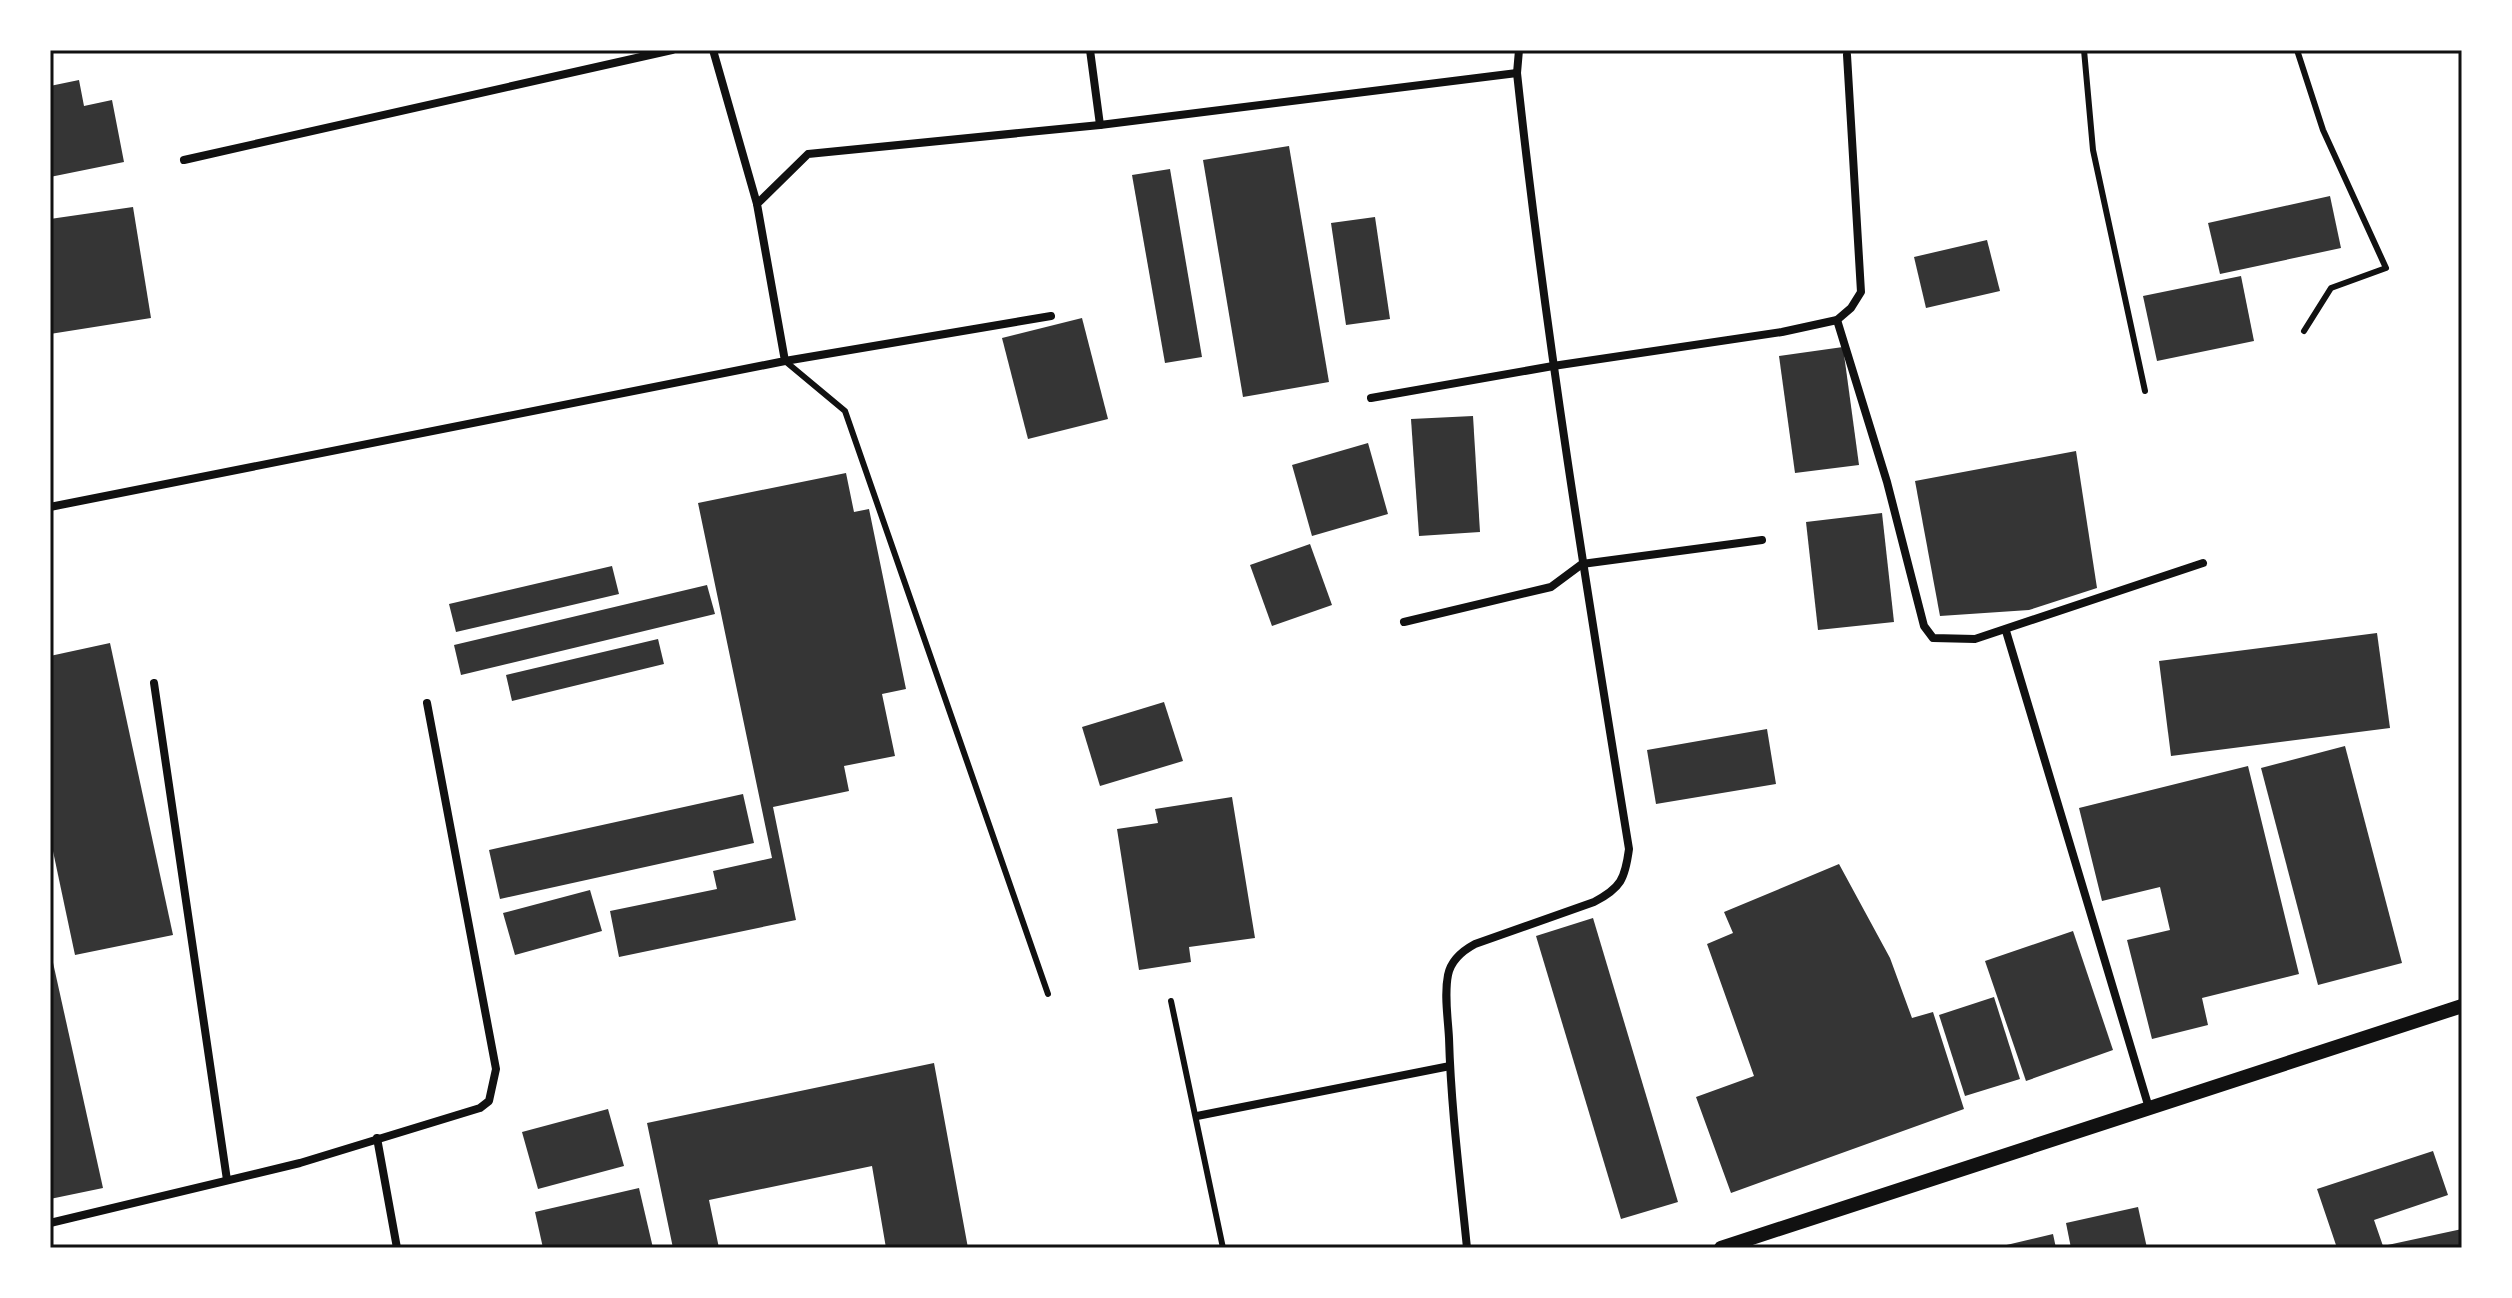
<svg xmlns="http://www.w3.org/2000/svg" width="2512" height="1298" font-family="'Space Grotesk',sans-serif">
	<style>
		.building { fill: #353535 }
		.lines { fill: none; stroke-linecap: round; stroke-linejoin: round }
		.service { stroke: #111; stroke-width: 6 }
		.minor { stroke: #111; stroke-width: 8 }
		.tertiary { stroke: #111; stroke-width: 14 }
		.neatline { fill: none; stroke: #111; stroke-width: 3 }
	</style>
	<rect width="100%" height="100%" fill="#fff"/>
	<g class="building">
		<path d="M79,80l5,26 28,-6 12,62 -74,15v-91z"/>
		<path d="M1289,146l40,236 -86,15 -40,-237z"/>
		<path d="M1170,169l32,188 -37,6 -33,-188z"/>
		<path d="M2330,196l11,52 -121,26 -12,-51z"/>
		<path d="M133,207l18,111 -101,16v-115z"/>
		<path d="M1375,217l15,102 -44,6 -15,-102z"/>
		<path d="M1987,240l13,51 -74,17 -12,-51z"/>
		<path d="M2241,276l13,65 -97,20 -14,-65z"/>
		<path d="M1082,318l26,101 -80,20 -26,-101z"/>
		<path d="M1843,347l16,118 -64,8 -16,-117z"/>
		<path d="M1473,416l7,116 -61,4 -8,-117z"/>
		<path d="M1368,443l20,71 -76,22 -20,-71z"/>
		<path d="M2076,451l21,137 -68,22 -89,6 -25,-135z"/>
		<path d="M846,473l8,39 15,-3 37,180 -24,5 13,62 -51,10 5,25 -76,16 23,113 -177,37 -9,-46 107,-22 -4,-18 59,-13 -74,-355z"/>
		<path d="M1882,513l12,109 -76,8 -12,-108z"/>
		<path d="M1310,544l22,61 -60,21 -22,-61z"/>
		<path d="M612,566l7,28 -163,38 -7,-28z"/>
		<path d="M707,585l8,29 -254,61 -7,-30z"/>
		<path d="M2377,633l13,95 -219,28 -12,-95z"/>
		<path d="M658,639l6,25 -152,37 -6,-26z"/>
		<path d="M110,643l63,292 -98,20 -25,-118v-181z"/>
		<path d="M1164,702l19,59 -83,25 -18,-59z"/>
		<path d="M1767,729l9,55 -120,20 -9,-54z"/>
		<path d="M2345,746l57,217 -84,22 -57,-217z"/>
		<path d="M2248,766l51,208 -97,24 6,27 -56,14 -25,-99 43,-10 -10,-43 -58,14 -23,-93z"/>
		<path d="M743,794l11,49 -254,56 -11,-49z"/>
		<path d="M1232,797l23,141 -66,9 2,15 -52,8 -22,-141 41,-6 -3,-14z"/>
		<path d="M1839,864l51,94 22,60 21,-6 31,97 -233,84 -35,-96 58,-21 -47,-132 26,-11 -9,-21z"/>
		<path d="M590,890l12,41 -87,24 -12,-42z"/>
		<path d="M1593,918l85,284 -57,17 -85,-283z"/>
		<path d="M2073,931l40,119 -87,31 -41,-120z"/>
		<path d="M50,949l53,239 -53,11z"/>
		<path d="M1994,997l26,82 -55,17 -26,-81z"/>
		<path d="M934,1063l34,185h-82l-14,-82 -163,34 10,48h-46l-26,-125z"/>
		<path d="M608,1109l16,57 -86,23 -16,-57z"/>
		<path d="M2433,1151l15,44 -74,25 9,26 79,-17v19h-125l-20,-59z"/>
		<path d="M639,1188l14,60h-110l-8,-36z"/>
		<path d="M2138,1207l9,41h-76l-5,-25z"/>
		<path d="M2053,1234l3,14h-58v-1z"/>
	</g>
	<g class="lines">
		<g class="service">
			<path d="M2084,50l9,100 52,241"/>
			<path d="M2297,50l26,80 63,138 -55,20 -27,43"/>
			<path d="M785,361l60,50 203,583"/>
			<path d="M1171,1001l52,247"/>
		</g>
		<g class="minor">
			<path d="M713,50l44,154"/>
			<path d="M1090,50l10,75"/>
			<path d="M184,160l488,-110"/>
			<path d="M1837,320l50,162 37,144 9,12 42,1 228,-76"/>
			<path d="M785,361l266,-45"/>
			<path d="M1371,398l182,-32 229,-34 55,-12 14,-12 10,-16 -14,-237"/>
			<path d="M50,507l735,-146 -28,-157 51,-50 292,-29 417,-52"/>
			<path d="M1404,622l147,-35 31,-23 180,-24"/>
			<path d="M2006,631l143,477"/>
			<path d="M154,683l73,497"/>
			<path d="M1197,1116l253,-50"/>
			<path d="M377,1138l20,110"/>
			<path d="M50,1223l250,-60 180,-55 9,-7 7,-32 -69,-366"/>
			<path d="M1467,1248c-7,-70 -16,-140 -18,-210 -1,-20 -5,-43 -1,-63 3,-15 14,-24 27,-31l119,-42c27,-14 31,-23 35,-53 -42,-258 -84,-516 -112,-776l2,-23"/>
		</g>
		<path class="tertiary" d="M1721,1248l741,-242"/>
	</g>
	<rect width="2512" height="1298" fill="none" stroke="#ffffff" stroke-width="104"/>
	<rect x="52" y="52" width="2408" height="1194" class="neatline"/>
</svg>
